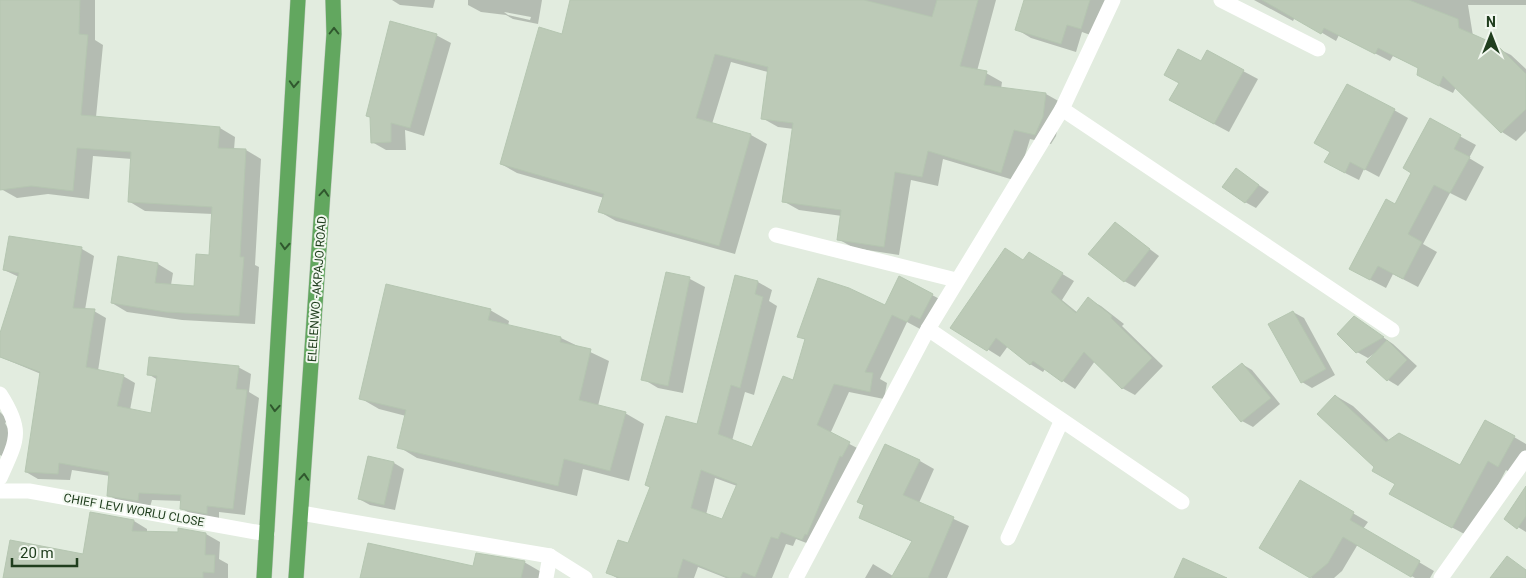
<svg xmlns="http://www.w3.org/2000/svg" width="1526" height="578" font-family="Roboto,sans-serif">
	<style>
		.shadow { fill: #0003; fill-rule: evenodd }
		.building { fill: #bccab7; stroke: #b5c6b1; fill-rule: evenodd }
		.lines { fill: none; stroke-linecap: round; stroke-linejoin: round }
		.major-casing { stroke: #c1c9c0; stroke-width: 16 }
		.minor { stroke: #fff; stroke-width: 15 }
		.major { stroke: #62a75f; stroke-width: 15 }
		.oneway { stroke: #30582e }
		.labels { text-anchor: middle; stroke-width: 4; stroke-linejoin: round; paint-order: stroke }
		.street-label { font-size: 12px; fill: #203e1e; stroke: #f2f8f0 }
	</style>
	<rect width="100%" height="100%" fill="#e2ecdf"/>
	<g class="shadow">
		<path d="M0,0h95v40l8,5 -7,72 124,11 15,9 -1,13h12l15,9 -6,106 4,2 -4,57 -73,-4 -55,-8 -15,-9 7,-45 39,6 15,9 -2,12 24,2 16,-31 2,-42 -68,-3 -15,-9 2,-43 -39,-3 -4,43 -41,-5 -31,4 -16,-9z"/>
		<path d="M392,0h43l-2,8 -33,-3z"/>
		<path d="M468,0h74l-4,24 -25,-5 -7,-4 -25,-3 -13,-7zM504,12l27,5 -1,3 -22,-5z"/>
		<path d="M571,0h425l-19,71 9,2 16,9 -1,7 45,5 16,9 -6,33 -5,8 -21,-5 -13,42 -74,-22 -5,27 -27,-6 -12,75 -45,-7 -16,-9 4,-23 -43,-6 -16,-9 11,-72 -16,-2 -16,-9 6,-46 -37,-10 -19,62 39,11 16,9 -32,110 -119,-33 -16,-9 4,-14 -87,-25 -16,-9 62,-128z"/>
		<path d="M1025,0h83l-12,37 -14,-5 -6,20 -45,-14 -15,-9z"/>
		<path d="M1254,0h272v5h-58l5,31 38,19 15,14v62l-10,10 -14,-9 -46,-45 -3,6 -20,-10 -14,-15 -26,-12 -3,5 -51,-26 -3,6 -41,-24 -2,4z"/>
		<path d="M436,35l15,8 -27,93 -19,-6 1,20h-20l-14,-8v-24l-5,-2z"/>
		<path d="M1201,63l42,8 15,8 -29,53 -43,-23z"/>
		<path d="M1394,110l14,8 -29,59 -15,-8 -5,11 -20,-10z"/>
		<path d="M1430,120l46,25 -7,13 15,9 -18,34 -16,-8 -27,51 14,8 -19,35 -25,-13 -7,14 -21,-11 31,-71 17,-33z"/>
		<path d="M1237,170l32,22 -13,16 -11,-6z"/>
		<path d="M1115,223l44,33 -24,31 -11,-6z"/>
		<path d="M82,249l12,7 -9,54 9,1 12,7 -8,53 25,5 12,7 -5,27 22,4 6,-34 -10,-6 90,-7 13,7 -2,18 10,6 -14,117 -26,-3v8l-26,-5 -12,-7 1,-7 -30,-1 -2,7 -29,-5 -13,-7 2,-19 -38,-6 -2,10 -32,-1 -12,-7 15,-98 -41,-17v-20l19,-60 -15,-7z"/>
		<path d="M1024,261h17l33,20 -12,19 16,13 10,-14 13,7 23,18 -2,2 41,40 -28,29 -13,-7 -27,-27 -20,28 -30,-20 -2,3 -13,-8 -22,-18 -8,11 -48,-30z"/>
		<path d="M736,276l22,6 14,8 -3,11 8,5 -23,89 -9,-3 -13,49 21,8 40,-67 13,-42 -7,-4 86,-29 47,-12 15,8 -25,27 -15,-8 -27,57 7,4 -3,16 -35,-7 -19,42 33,17 -46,96 -21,-8 -3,7 -7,-2 -14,34h-46l-28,-11 -4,11h-77l-9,-5 21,-28 69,-119zM715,478l22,8 -14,35 -17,-6z"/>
		<path d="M690,279l15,8 -22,106 -25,-5 -15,-9z"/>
		<path d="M490,310l19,11 -1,5 53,12 48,23 -11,45 27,7 19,11 -15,57 -46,-12 -6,27 -160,-38 -18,-11 7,-31 -27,-7 -19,-11z"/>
		<path d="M1293,312l11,6 31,57 -23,13 -10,-6z"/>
		<path d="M1355,318l38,26 24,22 -19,20 -10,-6 -13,-27 -7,5 -11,-6z"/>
		<path d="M1242,364l10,6 28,34 -27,23 -11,-6z"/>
		<path d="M1336,396l17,10 37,35 70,26 54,-30 12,7v12l-11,20 -9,-6 -36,67 -62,-33 -12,-20 -20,-17z"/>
		<path d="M0,412l8,8 -3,3 11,21 -6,17 -10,-6z"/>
		<path d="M368,457l26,6 10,6 -9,41 -25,-5 -11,-6z"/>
		<path d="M920,461l14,8 -15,34 50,23 -22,52h-82l8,-14 20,12 20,-34 -53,-24z"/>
		<path d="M1300,482l68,40 -5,7 71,42 -4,7h-15l-57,-34 -16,27 -8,7h-22l-51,-30z"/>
		<path d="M1526,488v44l-21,-13z"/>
		<path d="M134,521l13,8v3l59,2 14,8 -1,17 9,5v14h-224l80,-22z"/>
		<path d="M524,562l19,11 -1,5h-180z"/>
	</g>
	<g class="building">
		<path d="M0,0h80l-1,34 9,1 -7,80 139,12 -2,21 28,1 -6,108h4l-5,59 -73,-4 -55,-9 7,-47 40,7 -3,20 39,3 2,-32 13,1 3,-48 -84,-5 3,-50 -54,-4 -4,43 -42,-5 -31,4z"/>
		<path d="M570,0h294l68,17 5,-17h41l-18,66 27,5 -3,14 62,8 -3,24 -8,18 -21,-5 -13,43 -73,-22 -6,26 -27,-5 -11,75 -47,-7 4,-30 -59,-8 11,-79 -32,-4 7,-52 -53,-13 -19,64 55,16 -32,112 -121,-34 6,-18 -104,-30 39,-137 23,7z"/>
		<path d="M1024,0h66l-9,29 -14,-4 -6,19 -46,-14z"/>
		<path d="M1262,0h147l49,19 1,9 38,17 29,29v35l-25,24 -58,-57 -4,10 -22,-11 1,-7 -40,-20 -3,6 -51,-26 -3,6z"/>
		<path d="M390,21l47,13 -27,94 -19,-5v19l-20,1 -1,-26 -4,-1z"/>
		<path d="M1178,49l23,12 6,-11 37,20 -30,54 -45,-24 10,-17 -15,-8z"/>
		<path d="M1347,84l48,25 -30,61 -15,-8 -5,11 -21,-11 6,-10 -16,-9z"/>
		<path d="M1430,118l31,17 -7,14 16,8 -20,36 -16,-8 -26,49 14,8 -19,37 -25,-13 -8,14 -21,-11 37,-70 9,5 16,-31 -8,-5z"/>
		<path d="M1236,168l23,17 -14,18 -23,-16z"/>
		<path d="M1115,222l35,27 -26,33 -36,-28z"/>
		<path d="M9,236l73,11 -9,61 22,1 -9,58 38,8 -7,31 34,7 6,-37 -10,-1 2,-18 90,9 -3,23 11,1 -14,119 -26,-3v8l-27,-5 1,-14 -42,-2 -1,8 -31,-5 2,-24 -50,-9 -1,11 -33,-2 15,-100 -40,-15v-24l19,-60 -16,-3z"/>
		<path d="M1005,248l18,12 6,-8 34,21 -12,19 25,21 12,-16 24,19 -1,2 41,40 -30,31 -38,-37 -22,30 -29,-21 -3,4 -34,-27 -9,13 -37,-23z"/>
		<path d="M666,272l24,5 -22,109 -27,-6z"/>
		<path d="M735,275l23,6 -3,13 8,3 -23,91 -9,-3 -13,49 34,13 31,-71 10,4 12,-41 -8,-2 21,-59 31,10 36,17 14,-29 34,18 -13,25 -9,-4 -4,7 -15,-7 -27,57 8,1 -3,19 -36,-8 -17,41 33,17 -8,15 -2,-1 -33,79 -2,-1 -3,6 -21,-8 -3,7 -7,-2 -16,40 -12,-5 -3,6h-11l-46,-19 -6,19h-57l-14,-5 12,-33 10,3 22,-56 -5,-2 21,-69 31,8zM701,470l36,14 -15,35 -31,-11z"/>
		<path d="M386,284l105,25 -3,11 73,17 -1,5 31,7 -12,51 47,12 -16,59 -46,-12 -6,27 -161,-38 9,-38 -47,-11z"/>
		<path d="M1293,311l33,58 -25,14 -33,-59z"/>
		<path d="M1354,316l30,21 -28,16 -19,-19z"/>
		<path d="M1387,340l20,20 -20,21 -21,-19z"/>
		<path d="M1242,363l29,35 -30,24 -29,-35z"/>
		<path d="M1335,395l51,47 13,-9 61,32 25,-45 30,16 -17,31 -10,-6 -36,67 -63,-34 6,-10 -23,-13 2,-4 -57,-53z"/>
		<path d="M885,444l35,16 -17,35 51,22 -26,61h-37l21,-37 -53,-23 5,-13 -7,-3z"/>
		<path d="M368,456l26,6 -10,43 -26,-6z"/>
		<path d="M1300,480l54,32 -4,8 70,41 -9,16 -68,-40 -15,26 -18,15 -51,-30z"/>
		<path d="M1526,486v30l-9,13 -13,-10z"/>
		<path d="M90,512l44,8 -2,11 46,1v-4l28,5 -1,22h10l-1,18 -11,-1v6h-200l7,-38 73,14z"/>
		<path d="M368,543l105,23 3,-13 49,8 -4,17h-161z"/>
		<path d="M1507,556l19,14v8h-36z"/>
		<path d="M1183,558l44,20h-53z"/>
	</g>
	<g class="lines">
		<defs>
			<g id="major">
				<path d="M264,578l34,-578"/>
				<path d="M296,578l38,-544 -1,-34"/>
			</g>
		</defs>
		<use href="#major" class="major-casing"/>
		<g class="minor">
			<path d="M1221,0l97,49"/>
			<path d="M1062,109l330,221"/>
			<path d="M776,235l180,45"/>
			<path d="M928,329l254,173"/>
			<path d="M0,394c24,37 17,46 0,84"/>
			<path d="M0,491h29l238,43"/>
			<path d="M301,513l249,43 35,22"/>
			<path d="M1008,538l53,-116"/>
			<path d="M546,578l4,-22"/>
			<path d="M796,578l132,-249 134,-220 51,-109"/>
			<path d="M1441,578l85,-120"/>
		</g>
		<use href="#major" class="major"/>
	</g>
	<defs><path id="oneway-chevron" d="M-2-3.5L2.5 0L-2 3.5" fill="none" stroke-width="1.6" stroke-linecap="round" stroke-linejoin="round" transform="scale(1.25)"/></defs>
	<g class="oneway">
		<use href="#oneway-chevron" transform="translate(334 31) rotate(-90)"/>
		<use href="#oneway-chevron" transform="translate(294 84) rotate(93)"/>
		<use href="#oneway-chevron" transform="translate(324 193) rotate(-86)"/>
		<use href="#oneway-chevron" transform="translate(285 246) rotate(93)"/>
		<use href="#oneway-chevron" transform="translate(275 408) rotate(94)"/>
		<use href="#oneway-chevron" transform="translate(304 477) rotate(-86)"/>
	</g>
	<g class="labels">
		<g class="street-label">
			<text transform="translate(317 289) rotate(-86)" y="4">ELELENWO -AKPAJO ROAD</text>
			<text transform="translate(134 510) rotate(10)" y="4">CHIEF LEVI WORLU CLOSE</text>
		</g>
	</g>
	<g transform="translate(1491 35)" stroke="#f2f8f0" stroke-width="4" paint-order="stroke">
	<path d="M0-4L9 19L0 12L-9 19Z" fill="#203e1e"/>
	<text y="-8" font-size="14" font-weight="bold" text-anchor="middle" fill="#203e1e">N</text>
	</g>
	<path d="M12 558v8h65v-8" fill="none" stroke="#203e1e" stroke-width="2.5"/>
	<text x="20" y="558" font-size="15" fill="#203e1e" stroke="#f2f8f0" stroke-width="4" paint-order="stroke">20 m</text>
</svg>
